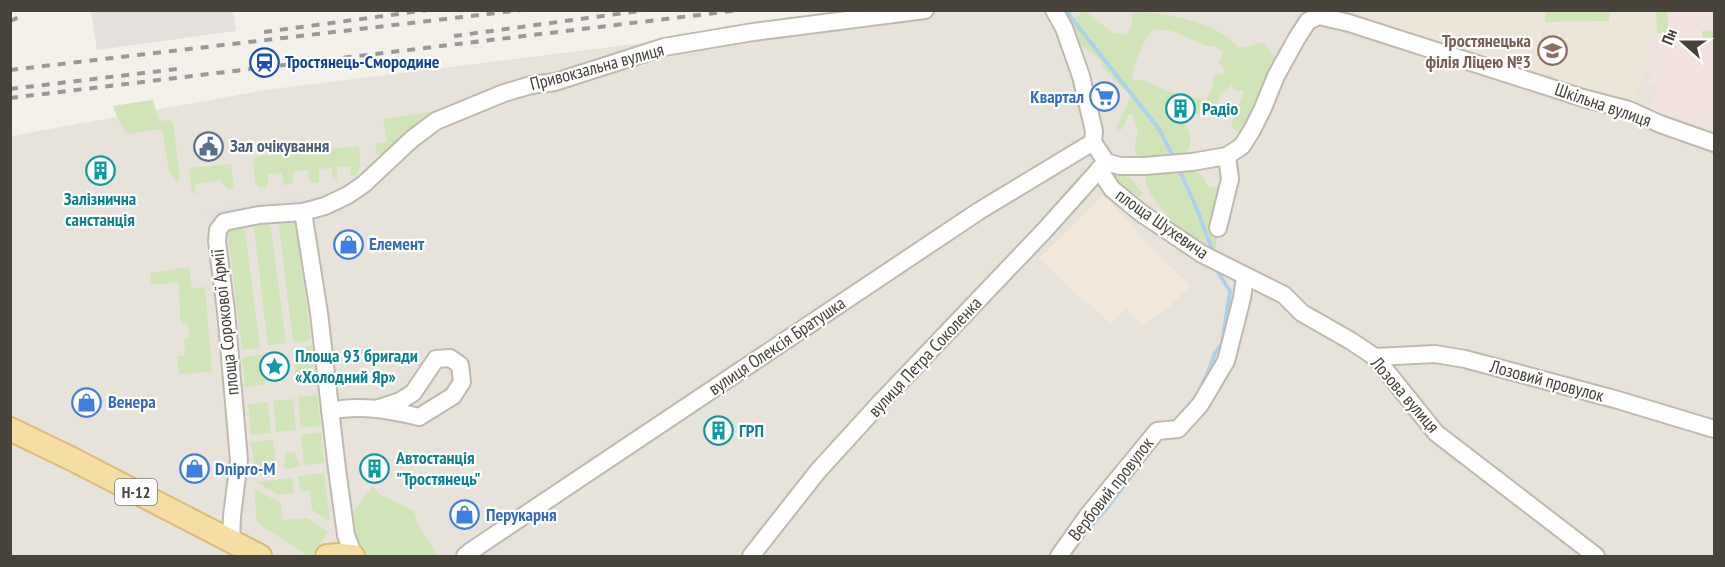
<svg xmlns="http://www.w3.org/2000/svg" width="1725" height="567" font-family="'PT Sans Narrow',sans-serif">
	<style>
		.residential { fill: #e7e3da }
		.commercial { fill: #f3e8d9 }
		.industrial { fill: #e4e0dc }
		.education { fill: #ebe6d7 }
		.medical { fill: #f3e3e0 }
		.green { fill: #d0e4b8; fill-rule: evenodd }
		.parking { fill: #e3e1df }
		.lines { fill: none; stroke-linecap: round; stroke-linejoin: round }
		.stream { stroke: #aed1ea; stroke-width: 4 }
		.minor-casing { stroke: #bfb9ae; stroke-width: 20 }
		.major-casing { stroke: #d9bb75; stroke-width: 26 }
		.minor { stroke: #fff; stroke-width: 16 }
		.major { stroke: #f4dea4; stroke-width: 22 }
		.rail { stroke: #999; stroke-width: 4; stroke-dasharray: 8 8; stroke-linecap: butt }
		.labels { text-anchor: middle; stroke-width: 4.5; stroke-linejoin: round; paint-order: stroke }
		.shield { fill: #fff; stroke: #7e7b75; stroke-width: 1.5 }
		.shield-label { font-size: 16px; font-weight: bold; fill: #47423a }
		.education-label { font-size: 18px; font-weight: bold; fill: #785e54; stroke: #fff; text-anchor: end }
		.transit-label { font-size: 18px; font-weight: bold; fill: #164399; stroke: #fff; text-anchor: start }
		.street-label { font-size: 18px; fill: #47423a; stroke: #fff }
		.shop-label { font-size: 18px; font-weight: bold; fill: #366cbe; stroke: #fff; text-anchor: start }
		.culture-label { font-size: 18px; font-weight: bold; fill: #0d838f; stroke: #fff; text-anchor: start }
		.service-label { font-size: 18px; font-weight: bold; fill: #4e5e75; stroke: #fff; text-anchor: start }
	</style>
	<rect width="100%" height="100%" fill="#f4f1eb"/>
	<path class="residential" d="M897,11h817v545h-1703v-420l254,-46z"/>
	<path class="commercial" d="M1103,195l35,36 -2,2 54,53 -19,19 -28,21 -17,-17 -15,15 -19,-18 -10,-6 -43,-42 28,-26z"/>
	<path class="industrial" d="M91,11h142l3,20 -139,19z"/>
	<path class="education" d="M1331,11h325v26l-6,1v33l-5,-2 -13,35 -56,-15z"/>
	<path class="medical" d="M1656,11h58v119l-64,-20 8,-22 -10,-4 4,-12 -2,-1v-33l6,-1z"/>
	<g class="green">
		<path d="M1085,11l28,22 13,2 6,-10v-10l3,-3c31,1 82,9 102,35 14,2 14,-5 27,-4l11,14 -4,13 -27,62h-6l-7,-5 13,-36h-8l-5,-7 -4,7 -7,3 -2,14 -6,6 -14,1 -31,-11c5,14 8,9 16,17 11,13 9,27 -1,39h-42l-6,-12 4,-16 -5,-17 -4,-1 -6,14 -5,4 -2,-5 17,-35 -10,-3 -19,-20 -4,-9 -23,-18 -8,-21zM1154,29l18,2 32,14 13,2 6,5 -4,11 6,8 -2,3 -9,1 -2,15 -7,10 -37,-9 -25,-11h-10c-2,-13 12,-43 21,-51z"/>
		<path d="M1545,11h64v10l-64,1z"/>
		<path d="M1656,11h11l2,22h-12z"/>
		<path d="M1714,30v11l-11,1 -1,-11z"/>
		<path d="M151,100h2l6,21 10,-1 4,2 7,56 -3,4 -8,-10 -7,-43 -34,5c-8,-7 -11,-18 -15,-28z"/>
		<path d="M449,109l-61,45 -11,1 -2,-11 12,-2 -4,-23z"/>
		<path d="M359,146c1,10 3,21 -3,30h-5l-1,-10 -13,1v13h-4l-1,-12 -13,1v13l-10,1 -1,-13 -15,2v12l-10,1 -1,-12 -14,1v9l-3,4 -5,1 -5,-4 -2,-27z"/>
		<path d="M231,164l3,25h-7l-7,-9 -25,4 1,9h-4l-3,-25z"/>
		<path d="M1190,167l13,9 4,10 5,2 6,-2 3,9 -5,53 4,14c-20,-16 -81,-62 -74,-90z"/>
		<path d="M1115,169l14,8 14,16 -5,5 -15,-3 -15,-24z"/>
		<path d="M295,220l1,4 15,116 -18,3 -14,-117 1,-5z"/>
		<path d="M266,221l5,6 15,116 -18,3 -14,-117 1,-5z"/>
		<path d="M241,225l4,6 15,117 -18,2 -14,-117 1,-5z"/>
		<path d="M189,267l3,21 13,-1 7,85 -33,2 -2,-18 8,-1 -1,-16 5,-1 -1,-14h-7l-3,-42 -27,3 -1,-12z"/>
		<path d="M312,346l4,31 -20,2 -4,-31z"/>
		<path d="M262,355l3,30 -20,2 -3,-30z"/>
		<path d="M317,395l4,31 -20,2 -3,-31z"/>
		<path d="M293,399l3,31 -20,2 -3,-31z"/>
		<path d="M268,402l3,31 -20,2 -3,-31z"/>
		<path d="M321,432l3,31 -20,2 -3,-30z"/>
		<path d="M273,440l4,31 -22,2 -4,-31z"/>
		<path d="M294,452l7,13 -10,4 -8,-1 3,-15z"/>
		<path d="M324,473l6,48 -18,-11 -2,-19h-10l-2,-15z"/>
		<path d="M293,478l1,15 -15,2 -23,-13z"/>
		<path d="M373,486l6,8 35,17 4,14 20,31h-81l-5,-43z"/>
		<path d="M254,489l27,14 2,17 25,-2 20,14 -16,24h-4l-51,-33z"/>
	</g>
	<g class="parking">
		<path d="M326,194l1,6 -115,19 -7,-9 52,-8z"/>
		<path d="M330,311l9,76 -10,3 -10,-77z"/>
	</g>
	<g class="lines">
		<g class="stream">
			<path d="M1068,10l1,5 90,114 15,29"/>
			<path d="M1178,167l19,42 16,43"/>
			<path d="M1189,405l7,-8 13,-27 6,-17 7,-9 8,-53 -15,-23"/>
			<path d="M1084,534l23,-26 29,-38"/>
			<path d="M1069,556l11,-16"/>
		</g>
		<defs>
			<g id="minor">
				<path d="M1054,10l10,18 17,48 13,55 -1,11 13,20 14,4h24l48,-4 35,-6 15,-10 10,-16 11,-22 13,-32 21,-38 11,-17 11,-5 30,7 234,75 46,12 31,14 54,19"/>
				<path d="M1099,169l13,20 29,24 61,41 82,41 18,18 49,28 24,16 61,76 160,123"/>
				<path d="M303,212l16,101 18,156 9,66 8,21"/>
				<path d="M1218,228l12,-49 -3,-23"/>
				<path d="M1375,357l60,-3 30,5 153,41 96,29"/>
				<path d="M330,411c29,-7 61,-1 89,6l34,-21 9,-14 -2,-17 -10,-7 -14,1 -23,34 -13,8 -24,8"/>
				<path d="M231,541l1,-25 7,-56 -13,-149 -9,-70 1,-11 6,-8 35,-7 44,-3 22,-6 23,-11 16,-11 48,-45 24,-18 68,-28 27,-8 24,-3 109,-35 89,-15 172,-22"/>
				<path d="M465,556l6,-5 508,-340 114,-69"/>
				<path d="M751,556l67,-85 62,-68 164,-172 61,-68"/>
				<path d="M1059,556l29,-41 69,-84 21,-2 22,-24 26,-44 16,-63 3,-21"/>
			</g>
			<g id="major">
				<path d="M10,429l62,30 188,97"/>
				<path d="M327,556l12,-1 14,1"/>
			</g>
		</defs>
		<use href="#minor" class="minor-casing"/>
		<use href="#major" class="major-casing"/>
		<use href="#minor" class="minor"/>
		<use href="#major" class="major"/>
		<g class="rail">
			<path d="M10,21l12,-5"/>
			<path d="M264,32l164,-22"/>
			<path d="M454,36l193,-26"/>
			<path d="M10,70l512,-60"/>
			<path d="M10,89l167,-20"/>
			<path d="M10,98l730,-88"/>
		</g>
	</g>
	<defs>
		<symbol id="school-ring" viewBox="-11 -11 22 22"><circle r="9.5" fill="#fff" stroke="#8d6e63" stroke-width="1.5"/><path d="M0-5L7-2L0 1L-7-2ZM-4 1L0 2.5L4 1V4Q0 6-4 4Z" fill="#8d6e63"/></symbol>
		<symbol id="station-ring" viewBox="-11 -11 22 22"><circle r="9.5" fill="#fff" stroke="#1a4fb4" stroke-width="1.5"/><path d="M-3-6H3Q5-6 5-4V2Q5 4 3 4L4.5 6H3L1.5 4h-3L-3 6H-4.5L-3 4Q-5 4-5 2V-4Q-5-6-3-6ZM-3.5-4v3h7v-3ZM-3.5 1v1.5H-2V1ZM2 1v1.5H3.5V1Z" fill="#1a4fb4"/></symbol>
		<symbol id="supermarket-ring" viewBox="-11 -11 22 22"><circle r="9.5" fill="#fff" stroke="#3f7fe0" stroke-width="1.5"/><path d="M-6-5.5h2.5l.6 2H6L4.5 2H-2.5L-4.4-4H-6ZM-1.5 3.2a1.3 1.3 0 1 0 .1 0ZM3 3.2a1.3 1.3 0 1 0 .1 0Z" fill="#3f7fe0"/></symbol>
		<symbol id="building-ring" viewBox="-11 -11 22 22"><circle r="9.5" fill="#fff" stroke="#0f9aa8" stroke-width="1.5"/><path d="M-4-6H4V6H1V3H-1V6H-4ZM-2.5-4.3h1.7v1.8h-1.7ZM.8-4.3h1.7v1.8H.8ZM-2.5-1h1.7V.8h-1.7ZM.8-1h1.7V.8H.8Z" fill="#0f9aa8"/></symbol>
		<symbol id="civic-ring" viewBox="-11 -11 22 22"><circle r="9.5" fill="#fff" stroke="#5c6f8a" stroke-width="1.5"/><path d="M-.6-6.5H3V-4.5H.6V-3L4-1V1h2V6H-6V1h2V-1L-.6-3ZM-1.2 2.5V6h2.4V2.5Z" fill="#5c6f8a"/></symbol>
		<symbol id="shop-ring" viewBox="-11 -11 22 22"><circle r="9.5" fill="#fff" stroke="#3f7fe0" stroke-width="1.5"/><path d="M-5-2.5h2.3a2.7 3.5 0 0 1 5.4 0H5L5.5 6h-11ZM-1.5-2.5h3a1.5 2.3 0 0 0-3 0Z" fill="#3f7fe0"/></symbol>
		<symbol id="sight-ring" viewBox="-11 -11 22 22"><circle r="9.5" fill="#fff" stroke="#0f9aa8" stroke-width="1.5"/><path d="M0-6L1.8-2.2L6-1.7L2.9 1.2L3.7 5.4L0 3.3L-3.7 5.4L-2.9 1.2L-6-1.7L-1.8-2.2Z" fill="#0f9aa8"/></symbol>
	</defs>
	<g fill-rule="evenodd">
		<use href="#school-ring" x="1536" y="34" width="33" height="33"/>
		<use href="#station-ring" x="248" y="46" width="33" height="33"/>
		<use href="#supermarket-ring" x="1088" y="80" width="33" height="33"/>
		<use href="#building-ring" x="1164" y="92" width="33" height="33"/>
		<use href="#civic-ring" x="192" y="130" width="33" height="33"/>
		<use href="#building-ring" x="84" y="154" width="33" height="33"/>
		<use href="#shop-ring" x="332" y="228" width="33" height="33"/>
		<use href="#sight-ring" x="258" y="350" width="33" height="33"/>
		<use href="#shop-ring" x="70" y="386" width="33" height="33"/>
		<use href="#building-ring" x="702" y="414" width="33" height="33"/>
		<use href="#building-ring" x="358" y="452" width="33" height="33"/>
		<use href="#shop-ring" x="178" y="452" width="33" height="33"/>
		<use href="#shop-ring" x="448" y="498" width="33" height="33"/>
	</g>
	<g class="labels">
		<rect class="shield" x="115" y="479" width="42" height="26" rx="4.5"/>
		<g class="shield-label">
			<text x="136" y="498">Н-12</text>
		</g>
		<g class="education-label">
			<text x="1531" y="47">Тростянецька<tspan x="1531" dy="21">філія Ліцею №3</tspan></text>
		</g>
		<g class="transit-label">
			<text x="285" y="68">Тростянець-Смородине</text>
		</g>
		<g class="street-label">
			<text transform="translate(597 67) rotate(-15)" y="6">Привокзальна вулиця</text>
			<text transform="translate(1603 105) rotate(19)" y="6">Шкільна вулиця</text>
			<text transform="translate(1162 224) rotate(35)" y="6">площа Шухевича</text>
			<text transform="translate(225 322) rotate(-96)" y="6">площа Сорокової Армії</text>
			<text transform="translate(777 346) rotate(-34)" y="6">вулиця Олексія Братушка</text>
			<text transform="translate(925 357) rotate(-47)" y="6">вулиця Петра Соколенка</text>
			<text transform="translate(1547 381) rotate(15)" y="6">Лозовий провулок</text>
			<text transform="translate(1405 395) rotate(49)" y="6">Лозова вулиця</text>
			<text transform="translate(1111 489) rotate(-52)" y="6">Вербовий провулок</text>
		</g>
		<g class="shop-label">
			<text x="1084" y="103" text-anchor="end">Квартал</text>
			<text x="369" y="250">Елемент</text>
			<text x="108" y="408">Венера</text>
			<text x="215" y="475">Dnipro-M</text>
			<text x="486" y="521">Перукарня</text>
		</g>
		<g class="culture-label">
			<text x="1202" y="115">Радіо</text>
			<text x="100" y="205" text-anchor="middle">Залізнична<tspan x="100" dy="21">санстанція</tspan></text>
			<text x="295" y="362">Площа 93 бригади<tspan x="295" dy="21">«Холодний Яр»</tspan></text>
			<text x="739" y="437">ГРП</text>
			<text x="396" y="464">Автостанція<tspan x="396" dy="21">"Тростянець"</tspan></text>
		</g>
		<g class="service-label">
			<text x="230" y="152">Зал очікування</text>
		</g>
	</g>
	<rect width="1725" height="567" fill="none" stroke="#47423a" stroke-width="24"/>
	<g transform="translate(1683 42) rotate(291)" stroke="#ffffff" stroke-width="4.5" paint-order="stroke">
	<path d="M0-4.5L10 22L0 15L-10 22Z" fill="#47423a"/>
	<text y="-9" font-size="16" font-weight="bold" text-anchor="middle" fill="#47423a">Пн</text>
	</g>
</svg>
